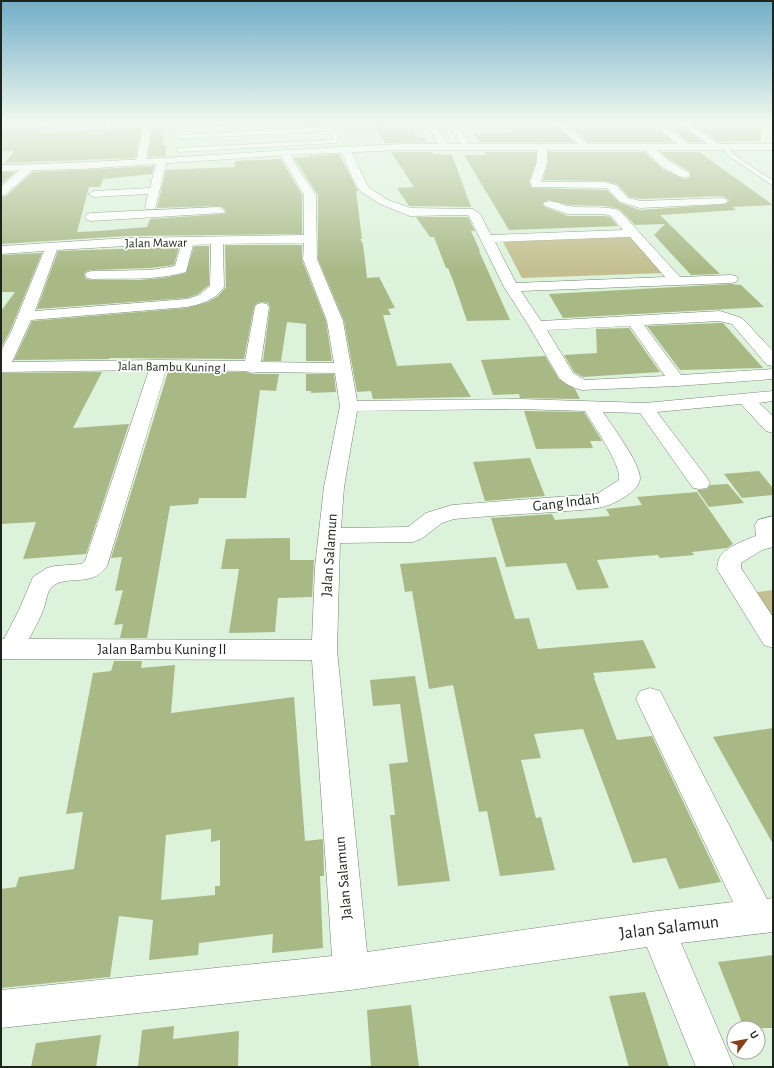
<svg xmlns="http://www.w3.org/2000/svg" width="774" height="1068" font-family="'Alegreya Sans',sans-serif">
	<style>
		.green { fill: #c3bf90 }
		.building { fill: #a8b986; fill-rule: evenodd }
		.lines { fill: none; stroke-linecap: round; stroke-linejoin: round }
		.lane-casing { stroke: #748672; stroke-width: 1 }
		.street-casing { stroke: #748672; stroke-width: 1 }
		.secondary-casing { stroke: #748672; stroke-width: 1 }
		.lane { fill: #fff; fill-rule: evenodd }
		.street { fill: #fff; fill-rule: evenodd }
		.secondary { fill: #fff; fill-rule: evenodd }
		.labels { text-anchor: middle; stroke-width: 3.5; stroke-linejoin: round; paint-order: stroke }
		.far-street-label { font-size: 13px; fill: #1e251d; stroke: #fff }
		.street-label { font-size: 15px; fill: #1e251d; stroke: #fff }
		.near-street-label { font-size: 18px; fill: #1e251d; stroke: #fff }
	</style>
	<rect width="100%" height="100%" fill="#ddf2db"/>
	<g class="green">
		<path d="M630,233l33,40 -141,5 -21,-40z"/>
		<path d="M773,590v40l-24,-37z"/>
	</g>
	<g class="building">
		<path d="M4,122h34l-1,4h8l-4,7 69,-5v-6h23v2l9,-1 -7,35 -130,5 9,-12h-13v-21z"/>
		<path d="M165,122l-2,23h3v11l-18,1 5,-34z"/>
		<path d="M507,122h46l21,20h-95l-6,-9 40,-1 -6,-6h5z"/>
		<path d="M565,122h86l22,20h-85z"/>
		<path d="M663,122h14l26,20h-15z"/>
		<path d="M690,122h70l1,19 -43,1z"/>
		<path d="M409,123l10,15h6l2,4 -42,1 -14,-19z"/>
		<path d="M391,152h41l1,2 19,1 19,52 -62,-1 -12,-18 17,-1z"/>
		<path d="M484,152h52v10l-7,20 3,6 72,2h3l13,13 20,7 86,-6 3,-4 -7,-4 -81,3 -12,-2 -12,-13 -13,-3 -61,-1 5,-18v-10h97l18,17 21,10 6,-1v-6l-20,-12 -10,-8h39l74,53 -41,2 4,3 -76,5 60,59 -29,1 -37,-40 11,-11 -30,1 -16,-16 -13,-3 -37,-1 -21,-5 -6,4 3,3 23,9h36l6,1 8,9 -109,4 -45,-75h22z"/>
		<path d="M339,154l19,37h-2l6,48h-2l3,5 4,34 12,-1 16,31 -7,1 3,6h-8l14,51 54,-3 20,34 -98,2 -2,-8 -14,1 -13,-71 -26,-62v-64l-24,-37 16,-1 -1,-1z"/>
		<path d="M281,159l21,36v39l-176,2 -125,8v-47l5,-1 27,-24 49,-2 72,-4 -2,8 -49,5 -3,8h-11l-12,45 22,-1 48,-4 3,-8 73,-5 3,-2 -2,-4 -5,-2 -62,2 9,-38 69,-3v-6z"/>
		<path d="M1,172h14l-14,13z"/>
		<path d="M416,217h52l7,14h-4l9,20h-1l31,69 -43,1 -13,-38 -6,-15h-2l-12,-31h-4z"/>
		<path d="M225,245h77v15l24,61 6,40h-26v-37l-19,-2 -6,39h-18l7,-54 -2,-4 -6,-1 -5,1 -3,4 -10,52 -134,-1 -1,1 -95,1 18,-39 155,-13 21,-6 10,-6 8,-9z"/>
		<path d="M194,246h15v39l-11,9 -11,4 -150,11 21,-58 121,-4 -5,18 -24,3 -58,2 -5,1 -3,3 2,5 6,1h47l24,-2 23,-5z"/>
		<path d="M42,253l-32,78 -9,17v-37l14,-19h-14v-37z"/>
		<path d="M731,284l10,1 23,22 -201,11 -14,-24z"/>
		<path d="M719,323h4l40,45 -83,2 -33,-44z"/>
		<path d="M629,328l31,44 -77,5 -9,-5 -10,-17 33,-2 -1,-24z"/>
		<path d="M545,356l14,23 16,10 5,10 -60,-1 -1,-4 -26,1 -12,-35z"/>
		<path d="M102,372l-29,56 56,-4 -43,130 -63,5 13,-37 -35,2v-151z"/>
		<path d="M168,372h78l6,2h27l-3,17 -16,-1 -14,108h-47l-1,6 -28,2 -23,132h-27l3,-14 -9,1 9,-35 -8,1 7,-34 -11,1z"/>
		<path d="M306,374h28l2,18 -25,1v-2h-5z"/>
		<path d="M524,411l60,1 18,29h-12l3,7 -57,1z"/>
		<path d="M530,458l15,38 -60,5 -12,-39z"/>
		<path d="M759,471l14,17v7l-31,3 -18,-24z"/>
		<path d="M728,484l16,19 -35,4 -12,-17 10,-1 3,-4z"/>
		<path d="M697,492l36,52 -6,4 -35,4 2,3 -34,3 -2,-3 -61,5 12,28 -32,2 -11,-27 -60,4 -15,-49 61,-4 3,6 55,-4 -4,-7 36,-4 -5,-8z"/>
		<path d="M290,538v22h24l-2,37 -34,1 -3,34 -46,1 10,-64h-18l5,-30z"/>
		<path d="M496,557l19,62 14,-1 9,31 105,-9 13,28 -63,5 2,5h-1l23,62 35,-4 69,146 -42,7 -13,-31 -33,5 -50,-134 -49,5 7,24 -20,2 15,58 5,-1 14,53 -55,6 -13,-65 -8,1 -26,-127 -24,4 -17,-98 -7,1 -5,-28z"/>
		<path d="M114,661h28l-1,7 34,-3 -4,48 123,-16 11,144 18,-2 1,37h-4l3,72 -51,5 1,-19 -74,9 -1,12 -49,5 4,-40 -34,-4 -9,61 -109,11v-99l15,-2 3,-10 55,-8 9,-57 -17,2 27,-141 18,-2zM211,829v13l9,-2v46h-5v9l-54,5 5,-65z"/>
		<path d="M415,676l35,205 -52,5 -8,-71h5l-6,-51 19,-2 -8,-58 -27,2 -3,-26z"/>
		<path d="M773,728v116l-60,-107z"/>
		<path d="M773,955v73h-29l-26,-66z"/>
		<path d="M645,992l24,75h-40l-20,-71z"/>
		<path d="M411,1005l8,62h-48l-4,-57z"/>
		<path d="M174,1026l-1,13 66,-8 -1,36h-100l4,-37z"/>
		<path d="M101,1035l-5,32h-65l5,-24z"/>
	</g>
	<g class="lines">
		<defs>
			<g id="lane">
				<path d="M213,122h36l-3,2 -67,3 -3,-2 3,-2z"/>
				<path d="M324,122h6l9,18 -4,3 -156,9 -3,-2 3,-2 153,-8 1,-1 -5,-8 -148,8 -3,-2 3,-2 147,-8z"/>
				<path d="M722,146h4l7,8 40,27v5l-44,-30 -8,-9z"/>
			</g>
			<g id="street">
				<path d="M144,122h8l-6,39 -5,3 -5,-3z"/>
				<path d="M426,122h8l15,25 -2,2h-6z"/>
				<path d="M448,122h8l15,25 -2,2h-6z"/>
				<path d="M554,122h9l26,23 2,2 -2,2h-6z"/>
				<path d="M652,122h9l30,25 -5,3 -3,-1z"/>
				<path d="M678,122h10l34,25 -5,3 -3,-1z"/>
				<path d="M542,144l5,3v15l-6,20h63l12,3 12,13 13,3 81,-3 4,1 2,2 -2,2 -4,1 -82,4 -20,-6 -12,-13 -4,-1 -72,-1 -2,-5 7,-20v-15z"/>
				<path d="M649,145l3,1 17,15 20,12 1,2 -1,2c-13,3 -38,-19 -45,-29z"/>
				<path d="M345,146l5,3 18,38 20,13 23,8 62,1 7,5 11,21 132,-5 -12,-14 -7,-2h-36l-23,-8 -2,-2 2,-2c8,-3 16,3 24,4 19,3 31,-1 50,4l61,67 51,-2 5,1 2,3 -2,3 -5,1 -210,8 20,30 179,-10 22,7 31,33v15l-6,-1 -35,-41 -13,-3 -75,4 37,50 92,-6v10l-96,7 -95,4c-8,-2 -20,-7 -24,-14l-29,-50 -25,-39 -35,-71 -2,-1 -57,1 -30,-12 -20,-13 -7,-12 -13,-30zM630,237l35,40 -149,6 -21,-41zM630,326l35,50 -80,4 -12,-7 -26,-43z"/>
				<path d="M288,149l5,3 -1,5 5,10 19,28 1,64 26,62 14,80 163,-2 125,4 128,-12v10l-14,2 14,13v17l-7,-2 -25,-27 -84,8 50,66 3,5 -3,5 -7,1 -7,-1 -53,-75 -37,-1c9,14 37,51 37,66 0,12 -21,23 -31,27 -17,6 -37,5 -55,7 -33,2 -67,4 -100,7l-12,4 -21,16 -8,3 -73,1 -3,107 30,302 290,-41 76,-9 -97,-203 4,-8 10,-3 10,3 107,208 6,-1v34l-92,11 53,124h-38l-49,-120 -296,43 -350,38v-38l331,-34 -20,-296 -311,-1v-20h3l15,-29 14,-33 14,-9 8,-2 26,-2 4,-3 64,-191 -148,2v-21l10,-19 33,-81 -43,3v-8l125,-8 178,-3v-40l-22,-38 3,-7zM304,243l-1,16 24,62 7,42 -73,-1 8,-55 -2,-3 -5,-1 -5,1 -2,3 -10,54 -86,-1 -147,2 19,-42 156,-13c15,-3 28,-7 37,-20l-1,-43zM211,244l-1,42 -11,9 -12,4 -152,12 22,-61 69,-4 55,-1 -6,21 -25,4 -58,1 -5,1 -2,3 2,3 5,1c32,-1 63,2 94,-7l7,-27zM166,370l80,1 6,2 6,-1 77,1 5,33 -16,81 -9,80 -3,73 -283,-1c5,-10 11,-20 15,-31 2,-6 3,-16 7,-20 13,-15 42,1 56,-22zM520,409l65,2c8,14 37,54 34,69l-22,14 -145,11 -26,8 -18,14 -67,1 3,-41 13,-76z"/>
				<path d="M162,157l5,3 -12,49h-8l-2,-2 3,-13 -54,3 -6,-3 6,-3 56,-3 7,-28z"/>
				<path d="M30,165l5,3 -30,27 -4,1v-9l17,-16z"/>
				<path d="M219,207l4,2 2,2 -2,2 -132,8 -4,-1 -2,-3 2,-3 4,-1z"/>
				<path d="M773,516v31l-11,3 -21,13v5l32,49v31l-9,-3 -47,-76c1,-5 1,-11 5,-15 6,-7 25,-15 34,-18l-1,-11 3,-5z"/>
			</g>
			<path id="secondary" d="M401,144h372v6h-372l-113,5 -206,14 -81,2v-6c133,-3 267,-15 400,-21z"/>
		</defs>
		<use href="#lane" class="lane-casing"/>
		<use href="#street" class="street-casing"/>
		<use href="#secondary" class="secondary-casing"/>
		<use href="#lane" class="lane"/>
		<use href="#street" class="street"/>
		<use href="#secondary" class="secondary"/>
	</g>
	<linearGradient id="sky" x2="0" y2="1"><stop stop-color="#71adc8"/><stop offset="0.45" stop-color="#f0f9ef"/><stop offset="1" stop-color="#f0f9ef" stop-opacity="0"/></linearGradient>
	<rect width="774" height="271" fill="url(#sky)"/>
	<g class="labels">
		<g class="far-street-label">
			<text transform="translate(156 242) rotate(-1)" y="5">Jalan Mawar</text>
			<text transform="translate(172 366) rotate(1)" y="5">Jalan Bambu Kuning I</text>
		</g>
		<g class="street-label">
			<text transform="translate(566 502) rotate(-7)" y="5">Gang Indah</text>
			<text transform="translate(329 555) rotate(-86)" y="5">Jalan Salamun</text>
			<text x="162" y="654">Jalan Bambu Kuning II</text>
			<text transform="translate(343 878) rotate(-95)" y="5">Jalan Salamun</text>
		</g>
		<g class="near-street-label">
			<text transform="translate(669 927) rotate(-7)" y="6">Jalan Salamun</text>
		</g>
	</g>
	<rect width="774" height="1068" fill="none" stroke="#1e251d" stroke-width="4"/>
	<g transform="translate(746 1040) rotate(58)"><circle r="19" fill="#ffffff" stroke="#a5a8a5"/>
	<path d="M0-3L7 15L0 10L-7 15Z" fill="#873f1e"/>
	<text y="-6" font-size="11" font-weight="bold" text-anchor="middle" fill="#1e251d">U</text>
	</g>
</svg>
